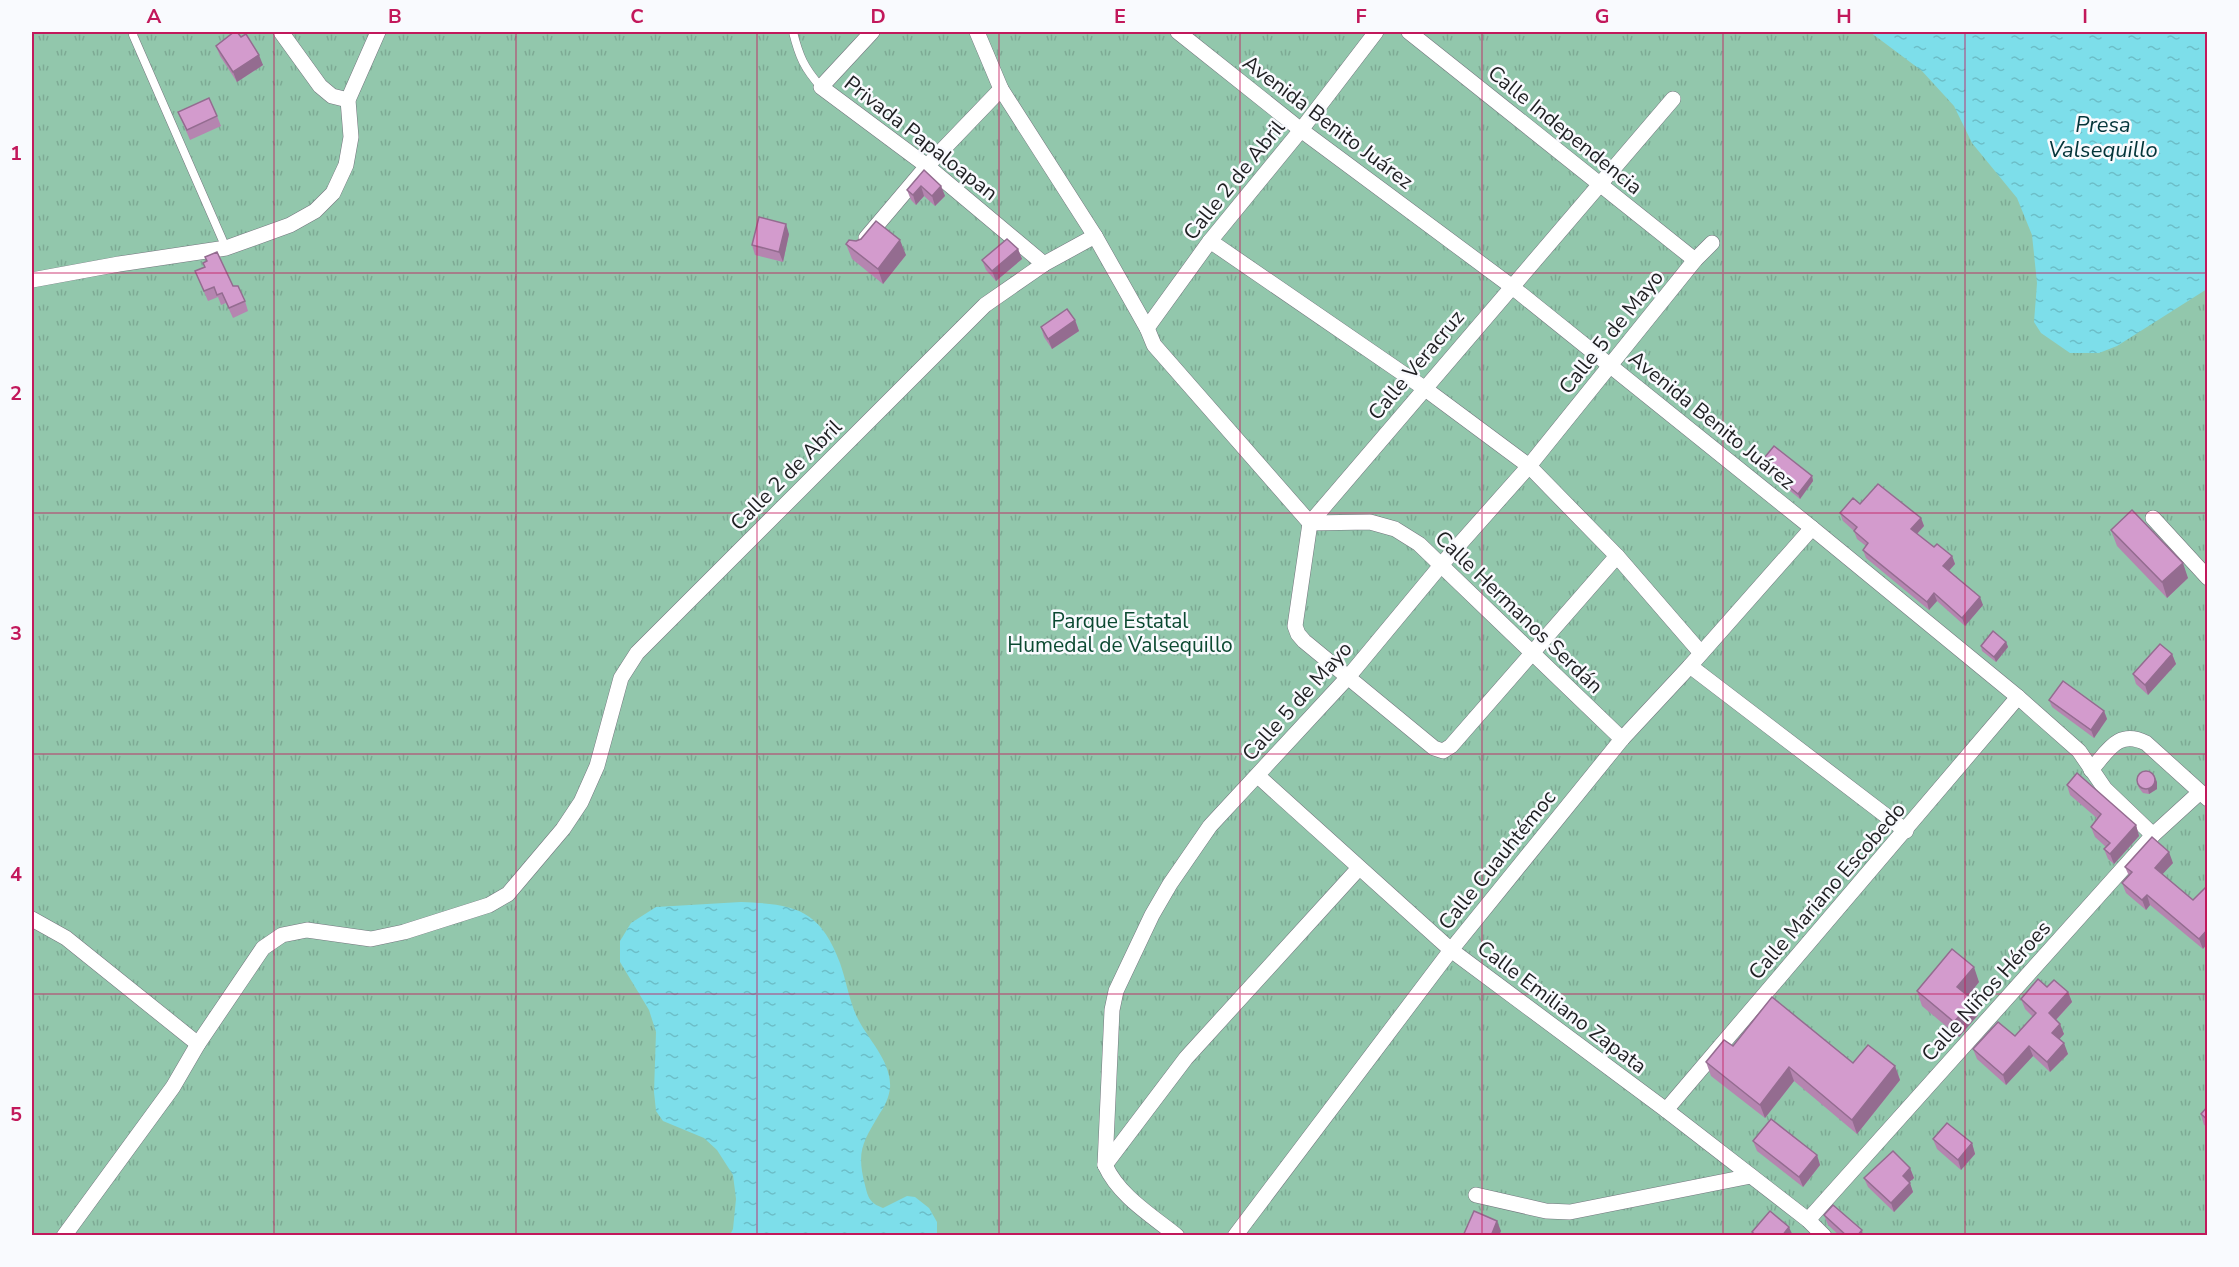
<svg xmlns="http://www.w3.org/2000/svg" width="2239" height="1267" font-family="'Nunito Sans',sans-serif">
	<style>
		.park { fill: url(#park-tufts) }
		.water { fill: url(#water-ripples) }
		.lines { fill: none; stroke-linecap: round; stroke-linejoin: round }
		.lane-casing { stroke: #74767e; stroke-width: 9 }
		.street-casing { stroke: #74767e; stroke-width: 16 }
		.lane { stroke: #fff; stroke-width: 8 }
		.street { stroke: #fff; stroke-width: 15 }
		.wall { fill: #b585b0 }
		.shaded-wall { fill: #946c90 }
		.building { fill: #d39bcd; stroke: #946c90; stroke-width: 1.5 }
		.grid { fill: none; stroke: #c2185b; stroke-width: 1.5; stroke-opacity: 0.55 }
		.labels { text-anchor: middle; stroke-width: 5; stroke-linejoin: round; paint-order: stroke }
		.street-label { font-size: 21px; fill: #1f1f22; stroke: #f9fafe }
		.park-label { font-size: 21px; fill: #0b4931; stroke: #f9fafe }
		.water-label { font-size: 22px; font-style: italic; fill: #04353a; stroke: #f9fafe }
		.neatline { fill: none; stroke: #c2185b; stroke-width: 2 }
		.grid-label { font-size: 20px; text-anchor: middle; font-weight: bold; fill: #c2185b }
	</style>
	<defs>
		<pattern id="park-tufts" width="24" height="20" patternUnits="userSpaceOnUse" patternTransform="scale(1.5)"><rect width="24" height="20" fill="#92c7ac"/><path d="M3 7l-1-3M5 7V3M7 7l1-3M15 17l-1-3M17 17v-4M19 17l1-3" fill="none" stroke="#7daa94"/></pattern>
		<pattern id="water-ripples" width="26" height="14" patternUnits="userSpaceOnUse" patternTransform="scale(1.5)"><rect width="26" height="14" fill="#7ddeea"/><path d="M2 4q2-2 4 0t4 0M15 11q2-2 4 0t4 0" fill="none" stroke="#6cbec8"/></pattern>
	</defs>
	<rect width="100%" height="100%" fill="#ebecf6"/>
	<rect class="park" x="32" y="32" width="2175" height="1203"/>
	<g class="water">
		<path d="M1870,32h337v257l-90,57 -18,7h-29l-29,-20 -7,-11 3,-39 -5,-48 -15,-37 -45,-55 -18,-37 -32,-35z"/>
		<path d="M741,902c54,2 79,7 99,61 6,17 9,36 16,52 11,24 36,46 34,73 -1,9 -5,18 -10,25 -17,29 -24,38 -15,72 3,13 5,18 18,23l24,-12 8,1 14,11 8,14v13h-207l3,-6 3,-30 -3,-24 -16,-25 -13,-12 -41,-17 -7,-10 -2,-19 2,-60 -7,-22 -29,-48v-21l11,-18 25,-16z"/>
	</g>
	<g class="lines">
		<defs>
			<g id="lane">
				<path d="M134,32l-1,3 93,213"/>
				<path d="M793,32c6,24 11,36 28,55"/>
			</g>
			<g id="street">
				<path d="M281,32l39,54 12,10 16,4"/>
				<path d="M872,32l-51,55 106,79 117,98"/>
				<path d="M977,32l24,57 94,147 52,92 7,17 156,178"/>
				<path d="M1178,32l123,98 210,156 301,242 206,169 61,54 26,38 48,46"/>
				<path d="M1409,32l286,228"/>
				<path d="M866,238l61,-72 74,-77"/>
				<path d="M1210,241l214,147 105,78 88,90 84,97"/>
				<path d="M32,280l87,-16 107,-16 64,-23 25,-14 18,-18 13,-28 5,-28 -3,-37 30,-68"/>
				<path d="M1147,328l63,-87 91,-111 75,-98"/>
				<path d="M2153,518l55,60"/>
				<path d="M1310,523l60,-1 25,7 24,15 203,195"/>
				<path d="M1617,556l-166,190 -8,5 -9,-3 -130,-107 -6,-7 -3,-8 15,-103 363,-424"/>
				<path d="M1690,666l216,165"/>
				<path d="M2091,770c17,-19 27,-41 55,-27l62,56"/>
				<path d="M1258,776l193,174 215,160 142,110 16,16"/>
				<path d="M32,919l34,19 132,106"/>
				<path d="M1666,1110l352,-413"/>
				<path d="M1105,1165l81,-107 173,-190"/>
				<path d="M1476,1195l70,16 24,1 181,-36"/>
				<path d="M1808,1220l345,-385 46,-42"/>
				<path d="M64,1236l109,-149 25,-43 65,-96 19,-13 25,-5 64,9 33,-7 85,-27 19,-11 55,-65 18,-27 16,-36 24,-88 16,-25 348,-348 59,-41 51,-28"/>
				<path d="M1177,1236c-26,-21 -58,-40 -72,-71l7,-155 4,-19 36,-76 18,-31 40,-58 139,-150 93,-112 87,-98 166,-206 17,-17"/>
				<path d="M1235,1236l216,-286 171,-211 68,-73 122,-138"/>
			</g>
		</defs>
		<use href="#lane" class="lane-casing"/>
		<use href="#street" class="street-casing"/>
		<use href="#lane" class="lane"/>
		<use href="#street" class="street"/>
	</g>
	<g class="wall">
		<path d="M241,37l22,28 -26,17 -17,-26 -4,-10z"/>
		<path d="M178,112l39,4 4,10 -31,14z"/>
		<path d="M924,170l17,16 4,10 -10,10 -11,-10 -8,9 -5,-5 -4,-10z"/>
		<path d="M789,234l-6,28 -28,-7 -3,-10z"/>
		<path d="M846,244l60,11 -23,29 -31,-25z"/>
		<path d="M1018,249l4,10 -26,22 -10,-11 -4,-10z"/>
		<path d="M195,271l38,15 12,15 3,10 -15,7 -7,-15 -5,2 -3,-8 -10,4z"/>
		<path d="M1075,320l4,11 -27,18 -8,-12 -3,-10z"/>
		<path d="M1760,463l52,13 1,5 -13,18 -38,-31z"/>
		<path d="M1860,504l61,14 3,8 -7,8 17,13 18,9 3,8 -6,7 34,34 -18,21 -28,-25 -8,9 -63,-52 -3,-8 3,-4 -9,-7 -3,-8 -11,-10 -3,-8z"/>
		<path d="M2111,530l77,48 -21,20 -50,-52z"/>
		<path d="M2006,642l2,5 -12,15 -14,-11 -1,-5z"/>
		<path d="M2172,654l4,10 -28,31 -12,-11 -3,-10z"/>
		<path d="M2049,700l55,11 3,8 -13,19 -42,-31z"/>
		<path d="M2157,782v7l-8,5 -6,-1 -4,-5 -2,-5z"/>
		<path d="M2067,785l69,40 3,11 -25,28 -6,-5 -4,-10 2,-2 -11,-10 -4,-10 7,-8 -28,-24z"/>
		<path d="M2173,863l-11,11 31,26 10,49 -53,-44 -4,5 -20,-17 -4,-10 7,-7 -4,-9z"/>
		<path d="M1979,982l-11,14 5,4 5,15 -19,22 -37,-31 -5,-15z"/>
		<path d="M2047,987l21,5 4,10 -16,18 8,14 -5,5 9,15 -18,18 -17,-16 -27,29 -29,-26 -4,-10 42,-13 18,-19 -8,-8 -4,-10z"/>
		<path d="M1733,1046l120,17 42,3 5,14 -43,54 -63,-53 -29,37 -54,-42 -5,-14z"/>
		<path d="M2208,1106v21l-4,-2 -3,-11z"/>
		<path d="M1933,1139l39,4 3,11 -14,16 -24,-21z"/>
		<path d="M1753,1141l64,14 3,10 -17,22 -46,-36z"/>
		<path d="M1910,1168l4,10 -5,4 4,10 -19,20 -26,-25 -4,-9z"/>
		<path d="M1824,1215l39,21h-23l-12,-11z"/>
	</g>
	<g class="shaded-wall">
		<path d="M259,55l4,10 -26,17 -4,-10z"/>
		<path d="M921,186l3,10 -8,9 -3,-10z"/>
		<path d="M941,186l4,10 -10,10 -3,-10z"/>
		<path d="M786,224l3,10 -6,28 -4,-10z"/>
		<path d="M900,240l6,15 -23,29 -5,-15z"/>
		<path d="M1018,249l4,10 -26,22 -4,-10z"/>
		<path d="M1075,320l4,11 -27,18 -4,-10z"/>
		<path d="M1812,476l1,5 -13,18 -2,-5z"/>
		<path d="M1921,518l3,8 -10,11 -3,-8z"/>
		<path d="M1952,556l3,8 -9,10 -3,-8z"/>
		<path d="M2183,563l5,15 -21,20 -5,-16z"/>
		<path d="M1934,593l3,8 -8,9 -2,-8z"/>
		<path d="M1980,597l3,8 -18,21 -3,-8z"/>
		<path d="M2006,642l2,5 -12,15 -2,-5z"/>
		<path d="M2172,654l4,10 -28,31 -3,-10z"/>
		<path d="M2104,711l3,8 -13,19 -3,-8z"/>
		<path d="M2155,777l2,5v7l-8,5 -1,-5z"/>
		<path d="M2136,825l3,11 -25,28 -4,-10z"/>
		<path d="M2169,852l4,11 -14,15 -4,-10z"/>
		<path d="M2147,895l3,10 -4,5 -4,-10z"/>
		<path d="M2208,929v14l-5,6 -4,-10z"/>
		<path d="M1974,967l5,15 -16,20 -6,-15z"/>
		<path d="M2068,992l4,10 -20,22 -3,-11z"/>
		<path d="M1973,1000l5,15 -19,22 -5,-15z"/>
		<path d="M2060,1024l4,10 -8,9 -4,-10z"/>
		<path d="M2064,1043l4,11 -18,18 -3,-10z"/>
		<path d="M2029,1046l4,10 -27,29 -3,-10z"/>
		<path d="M1895,1066l5,14 -43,54 -5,-14z"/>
		<path d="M1789,1067l5,14 -29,37 -5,-13z"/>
		<path d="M1972,1143l3,11 -14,16 -3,-10z"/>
		<path d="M1817,1155l3,10 -17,22 -4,-10z"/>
		<path d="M1910,1168l4,10 -8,7 -3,-9z"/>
		<path d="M1910,1183l3,9 -19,20 -3,-9z"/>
		<path d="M1497,1221l4,10 -2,5h-8z"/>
		<path d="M1789,1227l4,9h-11z"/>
		<path d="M1862,1230l1,6h-6z"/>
	</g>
	<g class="building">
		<path d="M234,32h3l4,5 5,-3 13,21 -26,17 -17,-26z"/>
		<path d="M209,98l8,18 -30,14 -9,-18z"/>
		<path d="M924,170l17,16 -9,10 -11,-10 -8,9 -6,-5z"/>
		<path d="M759,217l27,7 -7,28 -27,-7z"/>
		<path d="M876,221l24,19 -22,29 -32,-25 3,-4 7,1 5,-2z"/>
		<path d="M1007,239l11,10 -26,22 -10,-11z"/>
		<path d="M217,252l16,34h5l7,15 -16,7 -7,-15 -5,2 -3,-8 -10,4 -9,-20 10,-4 -2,-4 4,-2 -2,-4z"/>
		<path d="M1067,309l8,11 -27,19 -7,-12z"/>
		<path d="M1774,446l38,30 -14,18 -38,-31z"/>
		<path d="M1878,484l43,34 -10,11 23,18 3,-3 15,12 -9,10 37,31 -18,21 -28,-25 -7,9 -64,-52 5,-7 -14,-12 3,-4 -17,-14 13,-15 7,6z"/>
		<path d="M2132,510l51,53 -21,19 -51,-52z"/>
		<path d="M1993,631l13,11 -12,15 -13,-11z"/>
		<path d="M2160,644l12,10 -27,31 -12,-11z"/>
		<path d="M2063,681l41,30 -13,19 -42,-30z"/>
		<circle cx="2146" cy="780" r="9"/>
		<path d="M2077,773l59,52 -26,29 -6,-5 6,-6 -19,-16 10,-13 -34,-29z"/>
		<path d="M2152,837l17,15 -14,16 38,32 15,-15v44l-9,10 -52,-44 -5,5 -20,-17 10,-11 -7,-5z"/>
		<path d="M1952,949l22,18 -17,20 16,13 -19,22 -37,-31z"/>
		<path d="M2038,979l9,8 7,-7 14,12 -19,21 11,11 -8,9 12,10 -17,19 -18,-16 -26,29 -30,-26 25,-27 17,14 21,-23 -15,-14z"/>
		<path d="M1772,997l81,66 15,-18 27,21 -43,54 -63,-53 -29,38 -54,-43 18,-22 9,6z"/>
		<path d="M2208,1106v14l-7,-6z"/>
		<path d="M1771,1119l46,36 -18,22 -46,-36z"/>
		<path d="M1947,1123l25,20 -14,17 -25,-21z"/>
		<path d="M1893,1151l17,17 -7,8 7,7 -19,20 -27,-25z"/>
		<path d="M1833,1205l29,25 -5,6h-10l-23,-21z"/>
		<path d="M1474,1211l23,10 -6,15h-28z"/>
		<path d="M1770,1211l19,16 -7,9h-25l-5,-4z"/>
	</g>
	<path class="grid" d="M274,32v1204M516,32v1204M757,32v1204M999,32v1204M1240,32v1204M1482,32v1204M1723,32v1204M1965,32v1204M32,273h2176M32,513h2176M32,754h2176M32,994h2176"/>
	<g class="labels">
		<g class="street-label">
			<text transform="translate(1328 122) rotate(37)" y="7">Avenida Benito Juárez</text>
			<text transform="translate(1565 130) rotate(39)" y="7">Calle Independencia</text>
			<text transform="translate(921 138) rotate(38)" y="7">Privada Papaloapan</text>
			<text transform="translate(1234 180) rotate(-51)" y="7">Calle 2 de Abril</text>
			<text transform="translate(1611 332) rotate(-51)" y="7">Calle 5 de Mayo</text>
			<text transform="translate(1416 365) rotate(-50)" y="7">Calle Veracruz</text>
			<text transform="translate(1712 420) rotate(39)" y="7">Avenida Benito Juárez</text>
			<text transform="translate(786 475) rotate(-45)" y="7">Calle 2 de Abril</text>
			<text transform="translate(1519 612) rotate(44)" y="7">Calle Hermanos Serdán</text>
			<text transform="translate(1297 701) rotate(-48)" y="7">Calle 5 de Mayo</text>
			<text transform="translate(1497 860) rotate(-51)" y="7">Calle Cuauhtémoc</text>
			<text transform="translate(1827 891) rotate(-49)" y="7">Calle Mariano Escobedo</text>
			<text transform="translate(1986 991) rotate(-48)" y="7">Calle Niños Héroes</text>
			<text transform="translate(1562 1007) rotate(37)" y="7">Calle Emiliano Zapata</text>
		</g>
		<g class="park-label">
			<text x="1120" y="628">Parque Estatal<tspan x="1120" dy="24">Humedal de Valsequillo</tspan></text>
		</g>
		<g class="water-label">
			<text x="2103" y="132">Presa<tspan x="2103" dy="25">Valsequillo</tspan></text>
		</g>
	</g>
	<rect width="2239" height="1267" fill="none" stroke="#f9fafe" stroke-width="66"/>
	<rect x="33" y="33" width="2173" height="1201" class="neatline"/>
	<g class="grid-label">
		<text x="154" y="23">A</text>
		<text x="395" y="23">B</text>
		<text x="637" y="23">C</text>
		<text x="878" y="23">D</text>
		<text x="1120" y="23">E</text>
		<text x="1361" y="23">F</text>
		<text x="1602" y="23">G</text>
		<text x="1844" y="23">H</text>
		<text x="2085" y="23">I</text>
		<text x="16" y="160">1</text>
		<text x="16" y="400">2</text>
		<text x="16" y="640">3</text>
		<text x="16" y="881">4</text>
		<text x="16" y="1121">5</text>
	</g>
</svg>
